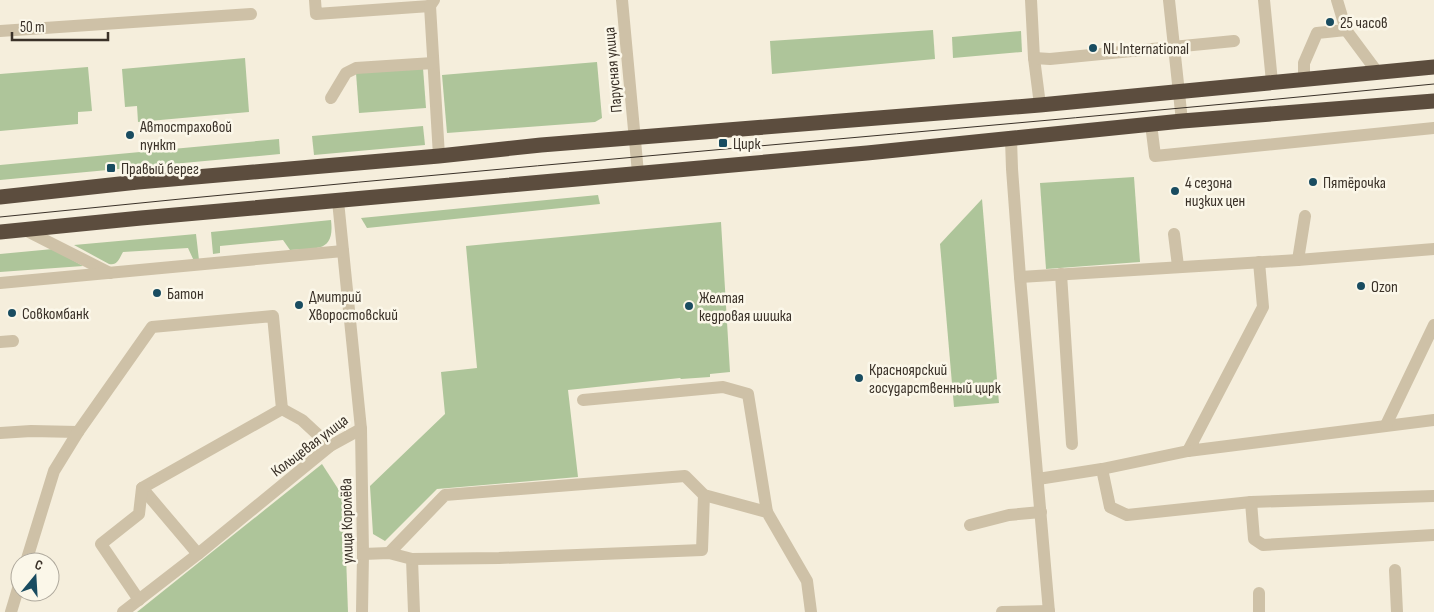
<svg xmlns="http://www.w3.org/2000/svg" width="1434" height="612" font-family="'Sofia Sans Condensed',sans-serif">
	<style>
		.green { fill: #aec59a }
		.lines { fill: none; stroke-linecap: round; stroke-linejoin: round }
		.minor { stroke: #cec1a7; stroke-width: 12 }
		.highway { stroke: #5c4d3e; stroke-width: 15 }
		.tram { stroke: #3a3128; stroke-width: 1 }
		.poi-dot { fill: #194c60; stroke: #fbf7e9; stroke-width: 2 }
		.labels { text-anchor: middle; stroke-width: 5; stroke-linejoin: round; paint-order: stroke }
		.poi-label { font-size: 16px; fill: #3a3128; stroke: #fbf7e9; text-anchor: start }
		.street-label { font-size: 16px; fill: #3a3128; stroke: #fbf7e9 }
	</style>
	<rect width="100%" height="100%" fill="#f5eedc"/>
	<g class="green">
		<path d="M933,30l2,29 -163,15 -2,-33z"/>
		<path d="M1021,31l1,21 -69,6 -1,-21z"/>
		<path d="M245,58l4,54 -111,10 -1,-16 -12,1 -3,-38z"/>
		<path d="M597,62l5,56 -7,4 -148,11 -5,-58z"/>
		<path d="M88,67l4,44 -14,1v12l-78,7v-57z"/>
		<path d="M423,68l3,40 -67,5 -3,-40z"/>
		<path d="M423,126l2,19 -111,10 -2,-19z"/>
		<path d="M279,139l1,15 -280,26v-15z"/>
		<path d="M1134,177l6,85 -94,7 -6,-86z"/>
		<path d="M598,195l2,9 -233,24 -6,-10z"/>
		<path d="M982,199l17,204 -45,4 -14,-163z"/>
		<path d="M331,220c4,33 -15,28 -41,30l-7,-10 -63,6v7l-7,1 -2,-22z"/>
		<path d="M721,222l9,150 -20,2v3l-29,2 -1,-1 -112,12 10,87 -141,12 -52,52 -12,-7 -3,-48 75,-72 -4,-42 36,-4 -11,-122z"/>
		<path d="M196,234l3,26 -5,1 -6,-13 -65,4c-4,7 -6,14 -14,12l-35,-19z"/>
		<path d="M53,249l30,17 -83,6v-18z"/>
		<path d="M322,464l22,34 4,114h-211z"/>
	</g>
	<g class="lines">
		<g class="minor">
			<path d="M315,0l1,14 114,-8"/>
			<path d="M434,0l-4,6 9,150"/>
			<path d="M622,0l16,173"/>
			<path d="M1031,0l3,58 6,47"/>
			<path d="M1169,0l13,121"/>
			<path d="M1264,0l8,82"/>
			<path d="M1337,0l9,30 32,43"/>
			<path d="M0,31l251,-17"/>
			<path d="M1034,58l16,1 184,-18"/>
			<path d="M1304,80v-17l13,-30 29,-3"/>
			<path d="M331,98l15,-25 10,-5 77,-5"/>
			<path d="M1151,124l4,32 279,-28"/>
			<path d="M1011,139l1,30 8,108 29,335"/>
			<path d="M338,201l23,228 2,125 -1,58"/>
			<path d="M25,230l85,43"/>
			<path d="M1174,234l4,32"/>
			<path d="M1298,260l7,-44"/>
			<path d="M1259,262l4,45 -75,144 246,-31"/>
			<path d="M1061,274l11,170"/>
			<path d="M1020,277l278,-17 136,-11"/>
			<path d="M0,283l343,-32"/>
			<path d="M0,342l13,-1"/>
			<path d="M583,400l140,-13 25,7 19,118"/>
			<path d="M282,409l20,11 28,26"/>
			<path d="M1386,425l48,-100"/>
			<path d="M0,433l31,-2 47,1"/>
			<path d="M1102,469l8,38 17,8 124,-13 183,-6"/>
			<path d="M1038,479l64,-10 86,-18"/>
			<path d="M142,488l56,66"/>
			<path d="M1251,502l3,37 9,6 171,-10"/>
			<path d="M970,525l39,-10 32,-3"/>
			<path d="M389,553l56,-58 240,-19 19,19 63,17 40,69 4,31"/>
			<path d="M363,554l26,-1 23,6 2,53"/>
			<path d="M412,559l87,-1 203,-8 2,-55"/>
			<path d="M26,562l28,-91 24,-39 74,-105 121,-11 9,93 -140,79 -3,26 -38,30 38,56"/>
			<path d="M1395,570l2,42"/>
			<path d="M11,612l9,-30"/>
			<path d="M123,612l75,-58 132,-108 31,-17"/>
			<path d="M1002,612l47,-1"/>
			<path d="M1259,612v-19"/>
		</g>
		<g class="highway">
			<path d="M0,197l138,-15 301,-26 102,-11 499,-40 394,-38"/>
			<path d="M0,232l141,-14 726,-65 315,-32 252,-20"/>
		</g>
		<path class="tram" d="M0,217c478,-49 956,-86 1434,-133"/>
	</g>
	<g class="poi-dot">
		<circle cx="1330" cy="22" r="5"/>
		<circle cx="1093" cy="48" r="5"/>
		<circle cx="130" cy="135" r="5"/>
		<rect x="718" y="138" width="10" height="10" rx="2.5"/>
		<rect x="106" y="163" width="10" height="10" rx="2.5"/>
		<circle cx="1313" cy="182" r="5"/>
		<circle cx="1175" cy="191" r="5"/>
		<circle cx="1361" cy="286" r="5"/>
		<circle cx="157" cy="293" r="5"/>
		<circle cx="299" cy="305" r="5"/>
		<circle cx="689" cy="306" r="5"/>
		<circle cx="12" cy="313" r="5"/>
		<circle cx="859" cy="378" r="5"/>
	</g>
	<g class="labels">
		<g class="poi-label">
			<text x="1340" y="28">25 часов</text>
			<text x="1103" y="54">NL International</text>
			<text x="140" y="132">Автостраховой<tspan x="140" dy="18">пункт</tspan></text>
			<text x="733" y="149">Цирк</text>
			<text x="121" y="174">Правый берег</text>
			<text x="1185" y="188">4 сезона<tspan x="1185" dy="18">низких цен</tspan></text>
			<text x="1323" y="188">Пятёрочка</text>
			<text x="1371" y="292">Ozon</text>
			<text x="167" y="299">Батон</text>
			<text x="309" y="302">Дмитрий<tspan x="309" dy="18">Хворостовский</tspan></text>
			<text x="699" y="303">Желтая<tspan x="699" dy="18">кедровая шишка</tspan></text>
			<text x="22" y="319">Совкомбанк</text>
			<text x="869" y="375">Красноярский<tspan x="869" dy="18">государственный цирк</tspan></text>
		</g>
		<g class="street-label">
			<text transform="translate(612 70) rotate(-95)" y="6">Парусная улица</text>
			<text transform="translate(309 445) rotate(-37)" y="6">Кольцевая улица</text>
			<text transform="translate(346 521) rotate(-91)" y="6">улица Королёва</text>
		</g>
	</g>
	<g transform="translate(35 577) rotate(18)"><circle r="24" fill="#fbf7e9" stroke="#aea89c"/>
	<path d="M0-4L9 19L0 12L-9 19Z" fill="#194c60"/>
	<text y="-8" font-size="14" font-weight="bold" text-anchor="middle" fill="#3a3128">С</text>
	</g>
	<path d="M12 32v8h96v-8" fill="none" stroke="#3a3128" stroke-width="2.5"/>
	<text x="20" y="32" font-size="15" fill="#3a3128" stroke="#fbf7e9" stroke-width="4" paint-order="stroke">50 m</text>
</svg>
